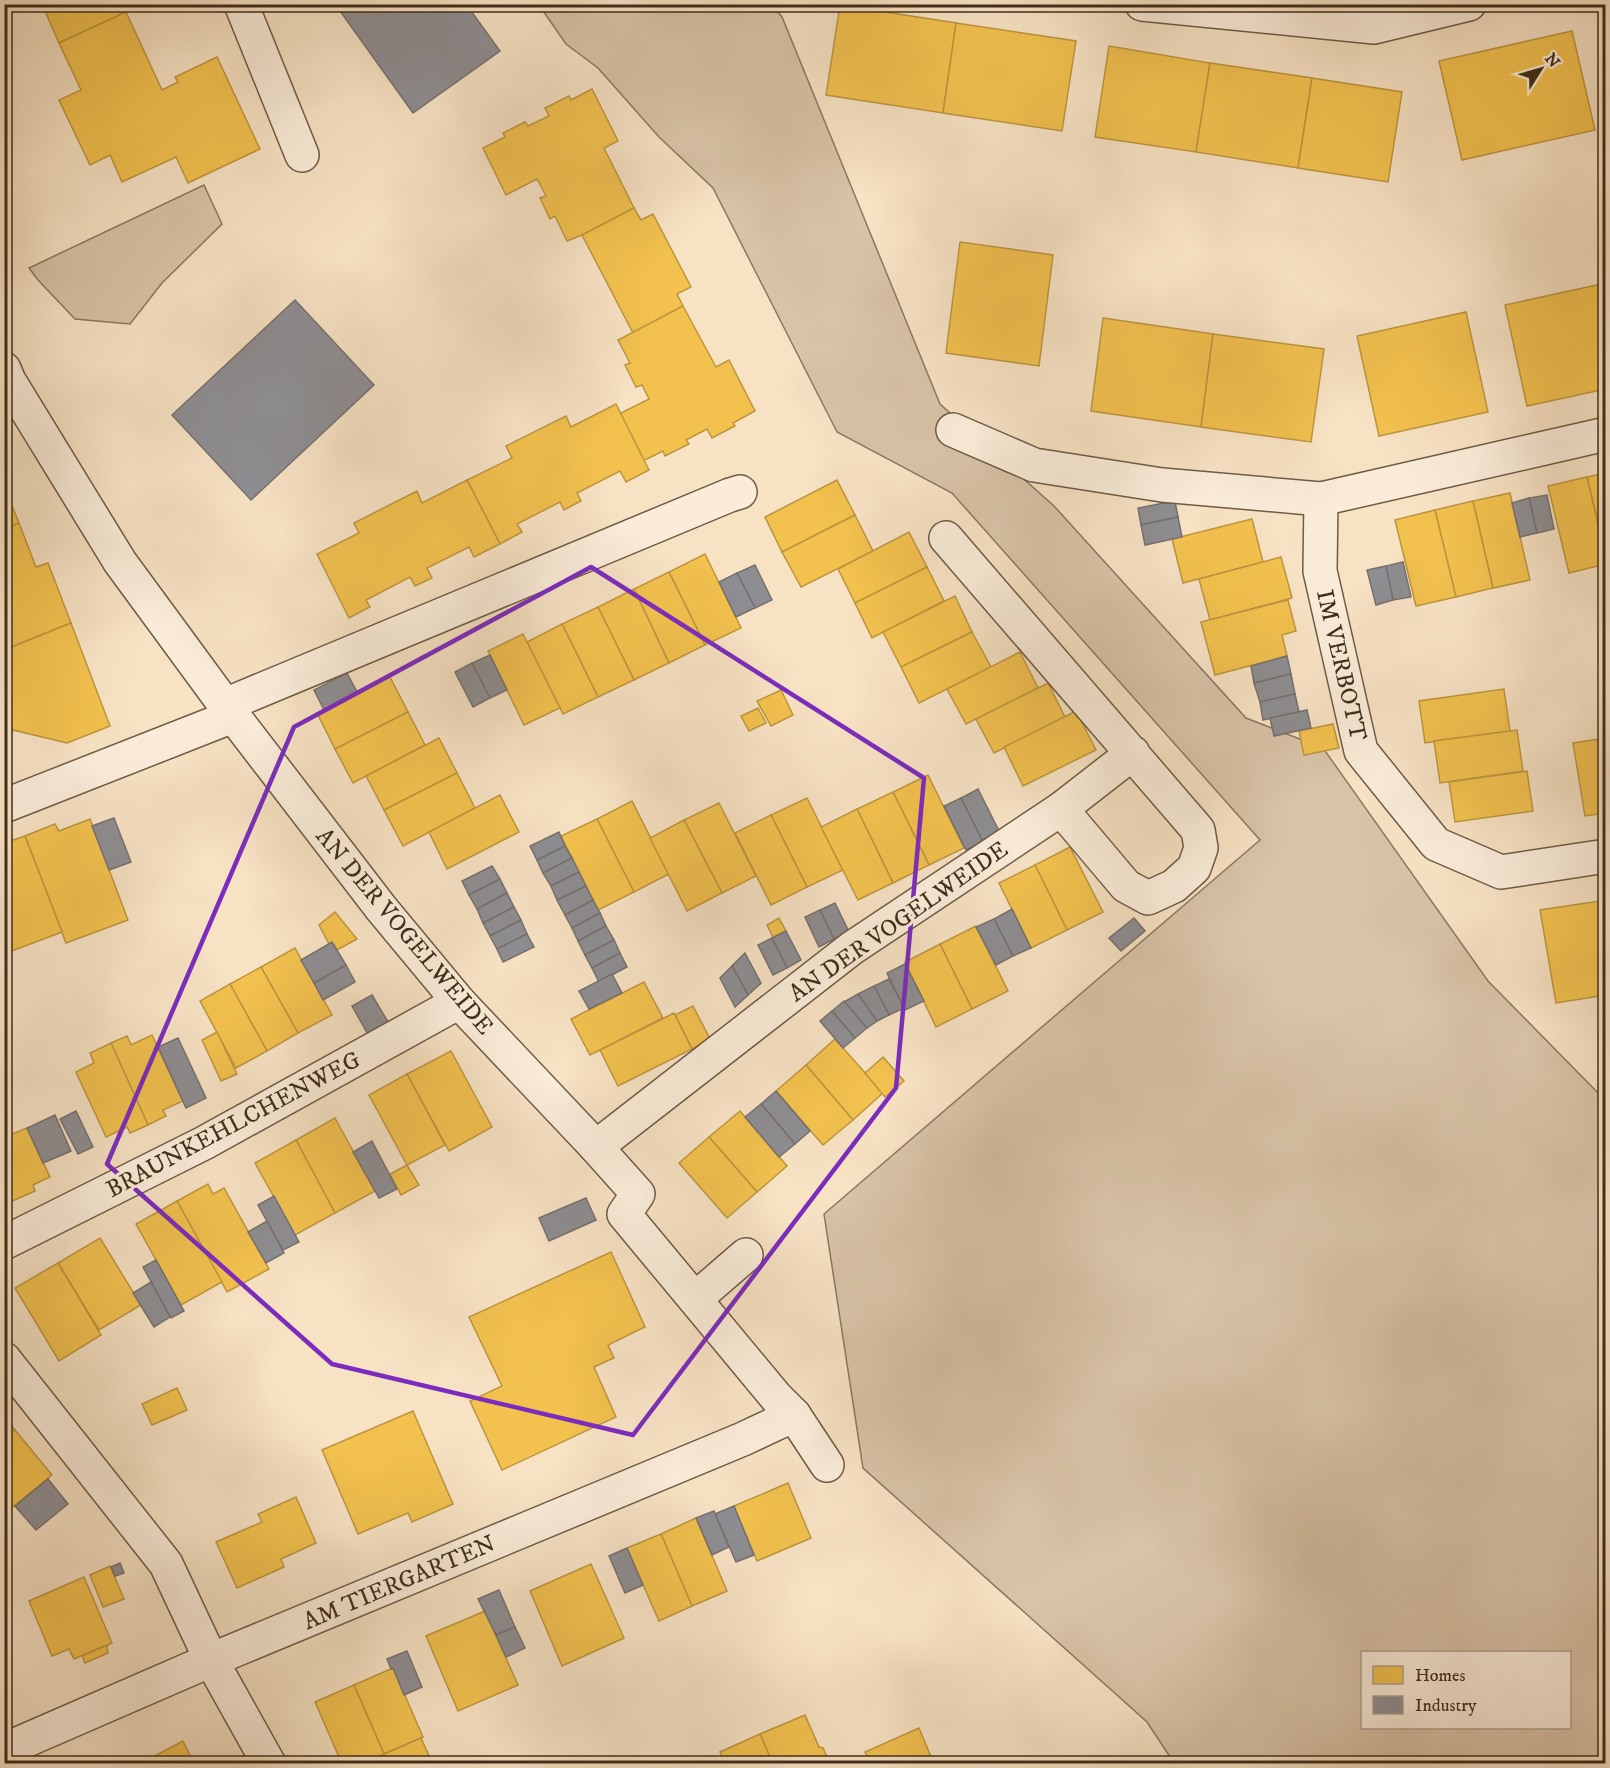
<svg xmlns="http://www.w3.org/2000/svg" width="1610" height="1768" font-family="'IM FELL DW Pica',serif">
	<style>
		.green { fill: #d8c3a7; stroke: #8c7860; stroke-width: 1.5; fill-rule: evenodd }
		.homes { fill: #f2c14e; stroke: #bd953e; stroke-width: 1.5 }
		.industry { fill: #8d8d92; stroke: #76706e; stroke-width: 1.5 }
		.lines { fill: none; stroke-linecap: round; stroke-linejoin: round }
		.minor-casing { stroke: #6e5b44; stroke-width: 36 }
		.minor { stroke: #faecd9; stroke-width: 33 }
		.marked { fill: none; stroke: #7b2cbf; stroke-width: 4.5; stroke-linejoin: round }
		.labels { text-anchor: middle; stroke-width: 6; stroke-linejoin: round; paint-order: stroke }
		.street-label { font-size: 24px; fill: #402e1a; stroke: #faecd9 }
	</style>
	<rect width="100%" height="100%" fill="#f7e2c4"/>
	<filter id="stains"><feTurbulence type="fractalNoise" baseFrequency=".00333" numOctaves="4"/><feColorMatrix values="0 0 0 0 .2 0 0 0 0 .09 0 0 0 0 .02 0 0 0 .5 -.17"/></filter>
	<radialGradient id="worn" r=".72"><stop offset=".6" stop-color="#630" stop-opacity="0"/><stop offset="1" stop-color="#630" stop-opacity=".3"/></radialGradient>
	<g class="green">
		<path d="M539,5h233l10,12 158,387 114,102 192,212 77,30 165,233 117,119v663h-431l-27,-41 -284,-254 -39,-254 436,-374 -308,-347 -115,-61 -124,-244 -54,-51 -61,-69 -32,-24zM1362,1652h208v76h-208z"/>
		<path d="M204,185l18,39 -60,59 -32,41 -55,-5 -37,-39 -9,-12z"/>
	</g>
	<g class="homes">
		<path d="M42,4h81l3,8 -67,31z"/>
		<path d="M840,5l116,18 -13,90 -117,-18z"/>
		<path d="M126,12l36,78 16,-8 -3,-5 42,-20 43,92 -72,34 -12,-26 -54,25 -12,-27 -20,10 -31,-65 22,-10 -22,-47z"/>
		<path d="M956,23l120,18 -14,90 -119,-18z"/>
		<path d="M1572,31l23,99 -133,30 -23,-99z"/>
		<path d="M1109,46l101,17 -14,89 -101,-15z"/>
		<path d="M1210,63l102,15 -14,90 -102,-16z"/>
		<path d="M1312,78l90,14 -14,90 -90,-14z"/>
		<path d="M592,89l26,52 -14,7 30,60 -52,27 -15,6 -12,-25 -5,3 -10,-21 6,-2 -9,-17 -31,16 -23,-47 22,-11 -2,-4 22,-11 3,4 21,-10 -4,-8 24,-12 2,4z"/>
		<path d="M634,208l7,12 12,-6 38,73 -14,7 6,12 -50,27 -51,-98z"/>
		<path d="M960,242l93,13 -14,111 -93,-13z"/>
		<path d="M1606,283v106l-79,17 -22,-101z"/>
		<path d="M683,306l33,61 13,-7 26,51 -22,12 2,3 -23,12 -5,-9 -21,11 3,4 -24,12 -2,-5 -20,10 -24,-47 30,-15 -7,-14 -6,2 -11,-22 5,-2 -12,-23z"/>
		<path d="M1466,312l22,100 -109,24 -22,-100z"/>
		<path d="M1103,318l110,16 -12,93 -110,-16z"/>
		<path d="M1213,334l111,15 -13,93 -110,-15z"/>
		<path d="M616,404l33,66 -23,12 -6,-11 -43,22 4,8 -17,9 -4,-8 -43,22 5,8 -22,12 -33,-64 45,-22 -6,-12 60,-30 5,11z"/>
		<path d="M1606,473v85l-19,-81z"/>
		<path d="M1587,477l19,81v6l-37,9 -21,-87z"/>
		<path d="M467,480l33,64 -26,13 -5,-10 -42,21 5,10 -17,8 -5,-9 -44,23 4,7 -21,11 -32,-64 42,-21 -5,-10 63,-32 5,12z"/>
		<path d="M837,480l18,35 -73,37 -17,-35z"/>
		<path d="M4,486l15,37 -15,6z"/>
		<path d="M1510,493l20,87 -37,8 -20,-87z"/>
		<path d="M1473,501l20,87 -37,9 -21,-87z"/>
		<path d="M1435,510l21,87 -40,9 -21,-86z"/>
		<path d="M855,515l18,36 -72,36 -19,-35z"/>
		<path d="M1252,519l11,43 -80,21 -11,-44z"/>
		<path d="M19,523l17,44 12,-4 23,60 -67,27v-121z"/>
		<path d="M909,532l18,35 -72,36 -17,-34z"/>
		<path d="M705,554l36,74 -36,17 -36,-73z"/>
		<path d="M1281,557l11,41 -82,22 -11,-41z"/>
		<path d="M927,567l17,34 -72,37 -17,-35z"/>
		<path d="M669,572l36,73 -36,18 -35,-74z"/>
		<path d="M634,589l35,74 -35,17 -36,-73z"/>
		<path d="M955,596l17,36 -71,35 -18,-35z"/>
		<path d="M1288,600l8,31 -14,4 5,21 -72,19 -14,-53z"/>
		<path d="M598,607l36,73 -36,17 -36,-73z"/>
		<path d="M71,623l39,103 -43,17 -54,-13 -9,-22v-58z"/>
		<path d="M562,624l36,73 -35,17 -36,-72z"/>
		<path d="M972,632l19,35 -72,36 -18,-36z"/>
		<path d="M523,634l37,74 -36,17 -36,-74z"/>
		<path d="M1020,652l18,36 -72,36 -19,-35z"/>
		<path d="M389,675l19,37 -73,37 -18,-36z"/>
		<path d="M1048,683l17,34 -71,36 -18,-34z"/>
		<path d="M1504,689l6,42 -85,12 -6,-42z"/>
		<path d="M781,690l12,25 -22,11 -14,-25z"/>
		<path d="M758,708l8,15 -17,8 -8,-15z"/>
		<path d="M1076,711l20,39 -73,36 -19,-39z"/>
		<path d="M408,712l17,33 -72,38 -18,-34z"/>
		<path d="M1333,724l6,24 -35,7 -5,-24z"/>
		<path d="M1517,730l6,41 -83,12 -6,-42z"/>
		<path d="M439,738l18,35 -73,37 -18,-34z"/>
		<path d="M1606,738v75l-21,3 -12,-73z"/>
		<path d="M1527,771l6,40 -78,11 -6,-40z"/>
		<path d="M457,773l18,35 -72,38 -19,-36z"/>
		<path d="M928,775l36,73 -35,17 -36,-73z"/>
		<path d="M893,792l36,73 -36,18 -36,-74z"/>
		<path d="M500,795l19,37 -72,37 -18,-37z"/>
		<path d="M807,798l36,72 -36,17 -36,-72z"/>
		<path d="M632,801l37,73 -35,18 -37,-73z"/>
		<path d="M719,803l37,73 -34,17 -38,-73z"/>
		<path d="M857,809l36,74 -35,17 -37,-73z"/>
		<path d="M771,815l36,72 -36,18 -36,-72z"/>
		<path d="M90,819l38,101 -62,23 -41,-107 30,-12 4,7z"/>
		<path d="M597,819l37,73 -36,18 -37,-74z"/>
		<path d="M684,820l38,73 -35,18 -37,-73z"/>
		<path d="M25,836l37,96 -58,22v-111z"/>
		<path d="M1070,847l33,65 -36,18 -32,-65z"/>
		<path d="M1035,865l32,65 -36,18 -32,-65z"/>
		<path d="M1606,900v95l-50,8 -16,-93z"/>
		<path d="M335,912l22,27 -20,11 -5,-8 -3,2 -10,-19z"/>
		<path d="M779,918l7,13 -13,6 -6,-12z"/>
		<path d="M976,926l32,65 -36,18 -32,-65z"/>
		<path d="M940,944l32,65 -36,18 -31,-65z"/>
		<path d="M295,948l37,67 -34,18 -37,-66z"/>
		<path d="M261,967l37,66 -31,18 -37,-67z"/>
		<path d="M644,982l19,36 -73,37 -19,-36z"/>
		<path d="M230,984l37,67 -31,17 -36,-67z"/>
		<path d="M693,1006l17,33 -18,10 -17,-34z"/>
		<path d="M674,1013l18,36 -74,37 -18,-36z"/>
		<path d="M217,1032l20,42 -16,7 -19,-41z"/>
		<path d="M152,1035l31,66 -20,9 3,6 -18,9 -37,-82 16,-7 4,9z"/>
		<path d="M835,1039l48,54 -30,27 -47,-55z"/>
		<path d="M111,1043l37,82 -18,8 -3,-6 -21,10 -30,-65 18,-9 -4,-10z"/>
		<path d="M451,1051l41,76 -43,24 -42,-77z"/>
		<path d="M883,1057l21,24 -19,16 -20,-24z"/>
		<path d="M806,1065l47,55 -30,25 -47,-54z"/>
		<path d="M407,1074l38,71 -38,20 -38,-70z"/>
		<path d="M740,1111l47,55 -30,26 -48,-55z"/>
		<path d="M335,1118l40,73 -40,22 -39,-73z"/>
		<path d="M4,1124l6,11 17,-7 23,49 -17,8 2,6 -27,12 -4,-8z"/>
		<path d="M709,1137l48,55 -30,26 -48,-55z"/>
		<path d="M296,1140l39,73 -40,22 -40,-72z"/>
		<path d="M407,1165l12,20 -18,10 -11,-21z"/>
		<path d="M208,1184l5,10 11,-6 45,81 -42,23 -50,-91z"/>
		<path d="M177,1201l45,81 -41,23 -45,-81z"/>
		<path d="M100,1238l41,67 -42,25 -41,-67z"/>
		<path d="M611,1252l34,75 -37,18 6,13 -20,9 22,50 -114,53 -32,-69 32,-15 -33,-69z"/>
		<path d="M58,1263l43,72 -42,26 -44,-73z"/>
		<path d="M177,1388l10,22 -35,15 -10,-21z"/>
		<path d="M413,1411l40,93 -41,18 -4,-9 -50,21 -36,-84z"/>
		<path d="M4,1416l11,14 -11,9z"/>
		<path d="M15,1430l37,45 -48,39v-75z"/>
		<path d="M788,1483l23,55 -54,23 -23,-55z"/>
		<path d="M296,1497l20,46 -35,16 3,8 -47,21 -21,-46 46,-20 -4,-8z"/>
		<path d="M696,1518l31,73 -35,15 -31,-72z"/>
		<path d="M661,1534l31,72 -33,15 -32,-73z"/>
		<path d="M591,1564l33,74 -62,28 -32,-75z"/>
		<path d="M110,1566l14,33 -21,8 -13,-32z"/>
		<path d="M84,1577l28,66 -38,16 -5,-10 -17,7 -23,-55z"/>
		<path d="M485,1611l33,74 -60,26 -32,-75z"/>
		<path d="M107,1645l1,8 -23,10 -3,-7z"/>
		<path d="M393,1668l30,69 -39,17 -30,-69z"/>
		<path d="M354,1685l30,69 -22,10h-20l-27,-62z"/>
		<path d="M805,1715l14,32 4,1 7,16h-57l-13,-30z"/>
		<path d="M919,1728l15,36h-63l-6,-12z"/>
		<path d="M760,1734l13,30h-48l-5,-12z"/>
		<path d="M421,1738l8,18 -17,8h-24l-4,-10z"/>
		<path d="M183,1741l11,23h-50l-1,-2z"/>
	</g>
	<g class="industry">
		<path d="M335,4h131l34,47 -87,62z"/>
		<path d="M295,300l79,85 -123,115 -79,-85z"/>
		<path d="M1547,495l7,34 -17,4 -8,-35z"/>
		<path d="M1529,498l8,35 -17,4 -8,-34z"/>
		<path d="M1175,501l3,16 -37,8 -3,-17z"/>
		<path d="M1178,517l4,20 -37,8 -4,-20z"/>
		<path d="M1403,562l8,35 -18,3 -7,-34z"/>
		<path d="M755,565l17,35 -17,8 -18,-35z"/>
		<path d="M1386,566l7,34 -17,5 -9,-35z"/>
		<path d="M737,573l18,35 -19,9 -17,-35z"/>
		<path d="M490,655l17,35 -17,8 -18,-35z"/>
		<path d="M1287,656l4,18 -37,9 -3,-17z"/>
		<path d="M472,663l18,35 -17,9 -18,-35z"/>
		<path d="M347,673l10,19 -33,18 -10,-20z"/>
		<path d="M1291,674l4,20 -35,8 -6,-19z"/>
		<path d="M1295,694l4,18 -36,8 -3,-18z"/>
		<path d="M1307,710l4,18 -37,8 -4,-18z"/>
		<path d="M978,789l22,44 -17,9 -22,-44z"/>
		<path d="M961,798l22,44 -17,8 -22,-44z"/>
		<path d="M114,818l17,44 -22,8 -17,-44z"/>
		<path d="M559,832l6,14 -28,14 -7,-14z"/>
		<path d="M565,846l7,12 -29,15 -6,-13z"/>
		<path d="M572,858l7,14 -28,14 -8,-13z"/>
		<path d="M492,866l8,13 -31,16 -7,-14z"/>
		<path d="M579,872l7,14 -29,14 -6,-14z"/>
		<path d="M500,879l7,14 -30,16 -8,-14z"/>
		<path d="M586,886l7,14 -28,15 -8,-15z"/>
		<path d="M507,893l7,14 -31,16 -6,-14z"/>
		<path d="M593,900l7,13 -28,15 -7,-13z"/>
		<path d="M835,903l14,29 -15,7 -14,-29z"/>
		<path d="M514,907l7,13 -31,16 -7,-13z"/>
		<path d="M1012,909l19,39 -18,8 -19,-37z"/>
		<path d="M820,910l14,29 -15,8 -14,-30z"/>
		<path d="M600,913l6,13 -28,15 -6,-13z"/>
		<path d="M1134,918l11,13 -24,20 -12,-13z"/>
		<path d="M994,919l19,37 -17,9 -20,-38z"/>
		<path d="M521,920l6,14 -30,15 -7,-13z"/>
		<path d="M606,926l8,14 -29,15 -7,-14z"/>
		<path d="M786,931l15,29 -14,8 -15,-30z"/>
		<path d="M527,934l7,13 -31,15 -6,-13z"/>
		<path d="M772,938l15,30 -14,7 -15,-30z"/>
		<path d="M614,940l6,13 -28,15 -7,-13z"/>
		<path d="M332,942l14,23 -32,18 -13,-23z"/>
		<path d="M620,953l7,14 -28,15 -7,-14z"/>
		<path d="M745,953l16,30 -13,12 -16,-29z"/>
		<path d="M905,964l19,37 -19,9 -18,-37z"/>
		<path d="M346,965l9,17 -32,18 -9,-17z"/>
		<path d="M732,966l16,29 -13,12 -15,-29z"/>
		<path d="M612,974l10,19 -33,16 -10,-18z"/>
		<path d="M889,979l15,29 -15,7 -15,-29z"/>
		<path d="M874,986l15,29 -12,6 -19,-27z"/>
		<path d="M858,994l19,27 -10,7 -23,-26z"/>
		<path d="M372,995l19,32 -21,11 -18,-32z"/>
		<path d="M844,1001l23,27 -12,10 -23,-27z"/>
		<path d="M832,1011l23,27 -12,10 -23,-27z"/>
		<path d="M178,1038l28,60 -20,10 -28,-61z"/>
		<path d="M776,1091l34,40 -15,13 -34,-40z"/>
		<path d="M761,1104l34,40 -16,13 -34,-40z"/>
		<path d="M76,1111l17,36 -15,7 -18,-35z"/>
		<path d="M55,1115l16,36 -28,12 -16,-35z"/>
		<path d="M372,1141l25,48 -18,9 -26,-46z"/>
		<path d="M274,1196l25,46 -16,8 -25,-45z"/>
		<path d="M586,1198l10,22 -47,21 -10,-23z"/>
		<path d="M267,1221l17,32 -18,10 -18,-31z"/>
		<path d="M156,1260l28,51 -13,7 -28,-51z"/>
		<path d="M151,1282l19,35 -16,10 -21,-34z"/>
		<path d="M48,1479l20,25 -32,26 -21,-24z"/>
		<path d="M734,1506l20,49 -18,7 -21,-48z"/>
		<path d="M714,1511l15,36 -17,8 -16,-37z"/>
		<path d="M627,1548l16,37 -18,8 -16,-37z"/>
		<path d="M120,1563l4,10 -9,3 -4,-9z"/>
		<path d="M499,1590l16,37 -19,8 -18,-36z"/>
		<path d="M515,1627l10,21 -19,9 -10,-22z"/>
		<path d="M407,1651l15,36 -18,8 -11,-27 -2,1 -4,-10z"/>
	</g>
	<g class="lines">
		<defs>
			<g id="minor">
				<path d="M241,4l61,151"/>
				<path d="M1142,4l232,23 95,-23"/>
				<path d="M4,369l5,12 111,181 105,143 156,203 78,94 137,145 42,47 -14,20 152,183 18,18 33,50"/>
				<path d="M953,430l81,35 128,20 159,14 285,-65"/>
				<path d="M1321,499l-1,72 41,180 75,93 65,28 105,-16"/>
				<path d="M946,538l252,292 3,18 -7,20 -20,18 -26,12 -22,-12 -65,-77 72,-56"/>
				<path d="M225,705l505,-210 10,-3"/>
				<path d="M4,806l229,-90"/>
				<path d="M596,1147l256,-199 209,-139"/>
				<path d="M4,1243l200,-100 255,-141"/>
				<path d="M695,1299l51,-44"/>
				<path d="M4,1359l162,205 45,96 58,104"/>
				<path d="M4,1750l207,-90 532,-221 51,-24"/>
			</g>
		</defs>
		<use href="#minor" class="minor-casing"/>
		<use href="#minor" class="minor"/>
	</g>
	<path class="marked" d="M591,567l333,211 -28,310 -263,347 -301,-71 -225,-200 187,-437z"/>
	<g class="labels">
		<g class="street-label">
			<text transform="translate(1342 665) rotate(77)" y="8">IM VERBOTT</text>
			<text transform="translate(898 921) rotate(-35)" y="8">AN DER VOGELWEIDE</text>
			<text transform="translate(405 931) rotate(50)" y="8">AN DER VOGELWEIDE</text>
			<text transform="translate(233 1124) rotate(-28)" y="8">BRAUNKEHLCHENWEG</text>
			<text transform="translate(399 1582) rotate(-23)" y="8">AM TIERGARTEN</text>
		</g>
	</g>
	<rect width="1610" height="1768" fill="none" stroke="#f7e2c4" stroke-width="24"/>
	<rect x="6" y="6" width="1598" height="1756" fill="none" stroke="#402e1a" stroke-width="3"/>
	<rect x="12" y="12" width="1586" height="1744" fill="none" stroke="#402e1a" stroke-width="1.5"/>
	<rect x="1361" y="1651" width="210" height="78" fill="#faecd9" stroke="#b0a08d" stroke-width="1.5"/>
	<rect x="1373" y="1666" width="30" height="18" fill="#f2c14e" stroke="#b0a08d" stroke-width="1.5"/>
	<text x="1415" y="1681" font-size="18" fill="#402e1a">Homes</text>
	<rect x="1373" y="1696" width="30" height="18" fill="#8d8d92" stroke="#b0a08d" stroke-width="1.5"/>
	<text x="1415" y="1711" font-size="18" fill="#402e1a">Industry</text>
	<g transform="translate(1541 69) rotate(53)" stroke="#faecd9" stroke-width="4.5" paint-order="stroke">
	<path d="M0-4.5L10 22L0 15L-10 22Z" fill="#402e1a"/>
	<text y="-9" font-size="16" font-weight="bold" text-anchor="middle" fill="#402e1a">N</text>
	</g>
	<rect width="100%" height="100%" filter="url(#stains)"/>
	<rect width="100%" height="100%" fill="url(#worn)"/>
</svg>
